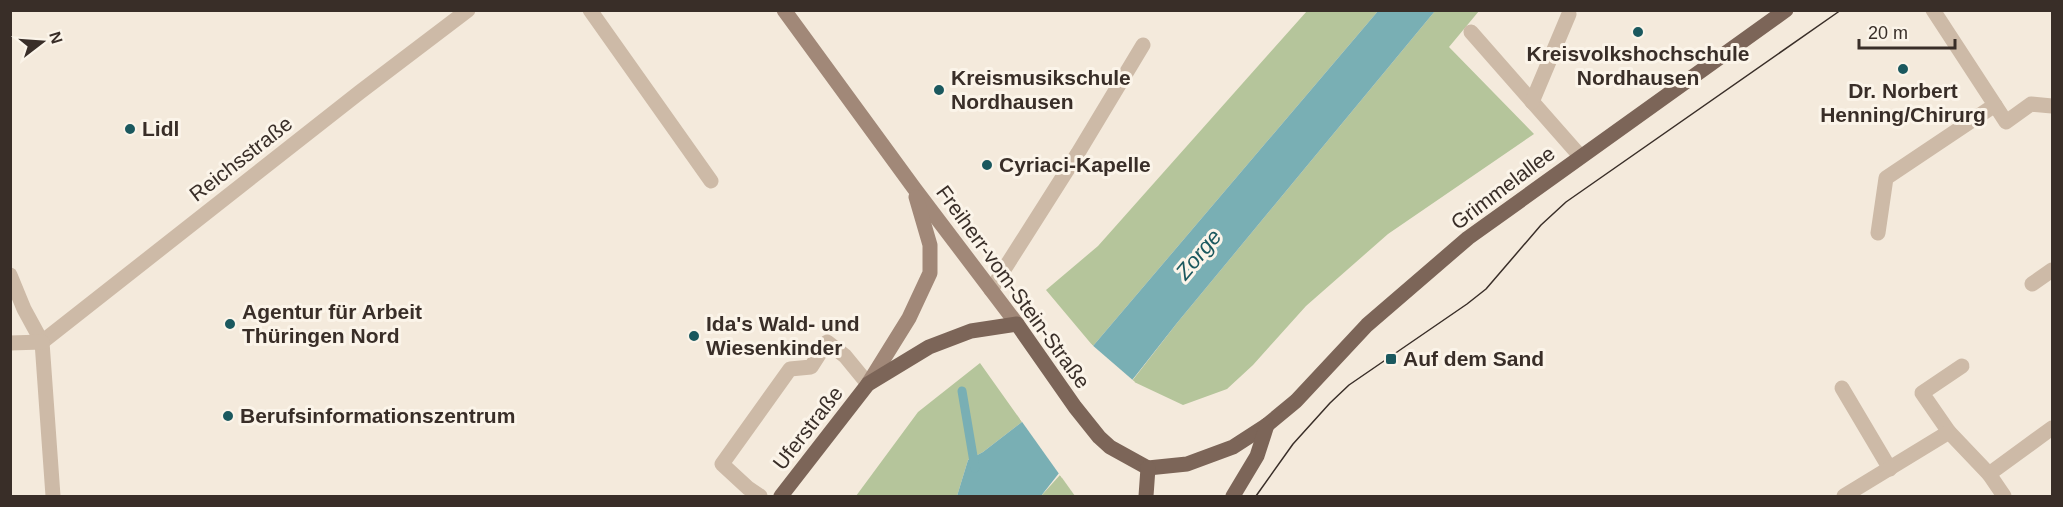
<svg xmlns="http://www.w3.org/2000/svg" width="2063" height="507" font-family="Helvetica,sans-serif">
	<style>
		.green { fill: #b5c59b }
		.water { fill: #79afb4 }
		.pier { fill: #f4eadc }
		.lines { fill: none; stroke-linecap: round; stroke-linejoin: round }
		.stream { stroke: #79afb4; stroke-width: 9 }
		.service { stroke: #cdbaa7; stroke-width: 15 }
		.minor { stroke: #cdbaa7; stroke-width: 15 }
		.secondary { stroke: #a18878; stroke-width: 15 }
		.primary { stroke: #7c6558; stroke-width: 15 }
		.tram { stroke: #392e28; stroke-width: 1.5 }
		.poi-dot { fill: #1a585e; stroke: #fbf4e9; stroke-width: 2 }
		.labels { text-anchor: middle; stroke-width: 6; stroke-linejoin: round; paint-order: stroke }
		.poi-label { font-size: 21px; font-weight: bold; fill: #392e28; stroke: #fbf4e9; text-anchor: start }
		.street-label { font-size: 21px; fill: #392e28; stroke: #fbf4e9 }
		.water-label { font-size: 22px; font-style: italic; fill: #1a585e; stroke: #fbf4e9 }
	</style>
	<rect width="100%" height="100%" fill="#f4eadc"/>
	<g class="green">
		<path d="M1307,11h71l-285,335 -47,-56 52,-44z"/>
		<path d="M1435,11h44l-30,36 85,87 -146,100 -82,72 -53,59 -26,24 -44,16 -51,-24 45,-58z"/>
		<path d="M980,363l42,59 -39,30 -15,8 -11,36h-101l62,-84z"/>
		<path d="M1060,475l15,21h-34z"/>
	</g>
	<path class="water" d="M1378,11h57l-258,312 -136,173h-84l11,-36 15,-8 39,-30 71,-76z"/>
	<path class="pier" d="M1091,344l44,38 -73,96 -42,-59z"/>
	<g class="lines">
		<path class="stream" d="M962,391l13,77"/>
		<g class="service">
			<path d="M590,10l121,171"/>
			<path d="M1471,32l109,124"/>
			<path d="M1532,102l37,-88"/>
			<path d="M1995,105l11,17 25,-18 21,2"/>
			<path d="M1878,233l8,-55 109,-73 -62,-95"/>
			<path d="M10,275l14,34 18,33"/>
			<path d="M2032,284l20,-14"/>
			<path d="M1842,388l48,81"/>
			<path d="M1949,432l-27,-39 40,-27"/>
			<path d="M760,496l-12,-8 -26,-24 68,-95 21,-2 16,-25 18,14 23,28"/>
			<path d="M1844,496l105,-64 40,42"/>
		</g>
		<g class="minor">
			<path d="M991,290l87,-137 65,-108"/>
			<path d="M42,342l318,-250 108,-82"/>
			<path d="M42,342l11,154"/>
			<path d="M10,343l32,-1"/>
			<path d="M2004,496l-15,-22 63,-46"/>
		</g>
		<g class="secondary">
			<path d="M784,10l130,178 103,136"/>
			<path d="M868,384l41,-66 21,-45v-28l-14,-48"/>
		</g>
		<g class="primary">
			<path d="M781,496l87,-112 61,-37 42,-16 46,-7 58,83 24,30 11,10 38,21 39,-4 46,-17 34,-22 29,-24 71,-76 101,-87 318,-228"/>
			<path d="M1146,496l2,-28"/>
			<path d="M1233,496l24,-40 10,-31"/>
		</g>
		<path class="tram" d="M1256,496l37,-52 37,-41 19,-18 118,-81 19,-15 55,-64 25,-23 275,-192"/>
	</g>
	<g class="poi-dot">
		<circle cx="1638" cy="32" r="6"/>
		<circle cx="1903" cy="69" r="6"/>
		<circle cx="939" cy="90" r="6"/>
		<circle cx="130" cy="129" r="6"/>
		<circle cx="987" cy="165" r="6"/>
		<circle cx="230" cy="324" r="6"/>
		<circle cx="694" cy="336" r="6"/>
		<rect x="1385" y="353" width="12" height="12" rx="3"/>
		<circle cx="228" cy="416" r="6"/>
	</g>
	<g class="labels">
		<g class="poi-label">
			<text x="1638" y="61" text-anchor="middle">Kreisvolkshochschule<tspan x="1638" dy="24">Nordhausen</tspan></text>
			<text x="951" y="85">Kreismusikschule<tspan x="951" dy="24">Nordhausen</tspan></text>
			<text x="1903" y="98" text-anchor="middle">Dr. Norbert<tspan x="1903" dy="24">Henning/Chirurg</tspan></text>
			<text x="142" y="136">Lidl</text>
			<text x="999" y="172">Cyriaci-Kapelle</text>
			<text x="242" y="319">Agentur für Arbeit<tspan x="242" dy="24">Thüringen Nord</tspan></text>
			<text x="706" y="331">Ida's Wald- und<tspan x="706" dy="24">Wiesenkinder</tspan></text>
			<text x="1403" y="366">Auf dem Sand</text>
			<text x="240" y="423">Berufsinformationszentrum</text>
		</g>
		<g class="street-label">
			<text transform="translate(241 159) rotate(-38)" y="7">Reichsstraße</text>
			<text transform="translate(1503 188) rotate(-37)" y="7">Grimmelallee</text>
			<text transform="translate(1013 287) rotate(54)" y="7">Freiherr-vom-Stein-Straße</text>
			<text transform="translate(808 428) rotate(-52)" y="7">Uferstraße</text>
		</g>
		<g class="water-label">
			<text transform="translate(1198 254) rotate(-50)" y="8">Zorge</text>
		</g>
	</g>
	<rect width="2063" height="507" fill="none" stroke="#392e28" stroke-width="24"/>
	<g transform="translate(42 42) rotate(73)" stroke="#fbf4e9" stroke-width="4.5" paint-order="stroke">
	<path d="M0-4.5L10 22L0 15L-10 22Z" fill="#392e28"/>
	<text y="-9" font-size="16" font-weight="bold" text-anchor="middle" fill="#392e28">N</text>
	</g>
	<path d="M1859 39v9h96v-9" fill="none" stroke="#392e28" stroke-width="3"/>
	<text x="1868" y="39" font-size="18" fill="#392e28" stroke="#fbf4e9" stroke-width="4.5" paint-order="stroke">20 m</text>
</svg>
